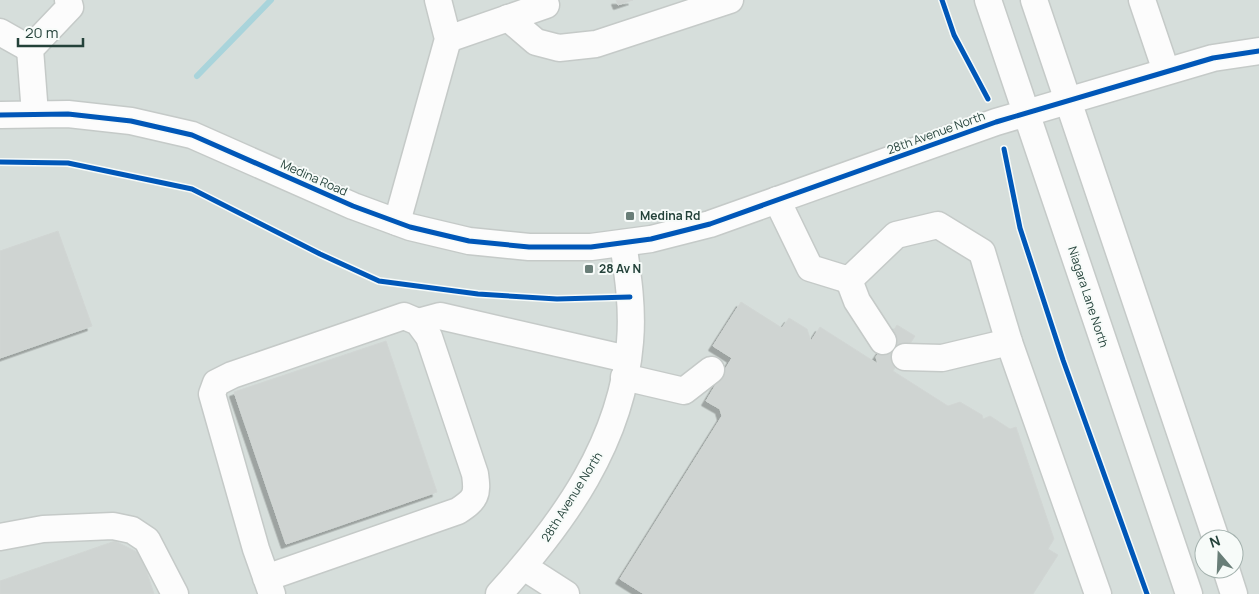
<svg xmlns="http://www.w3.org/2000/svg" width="1259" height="594" font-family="Manrope,sans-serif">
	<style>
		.built { fill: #d6dedb; fill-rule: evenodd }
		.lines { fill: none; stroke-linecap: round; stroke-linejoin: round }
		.stream { stroke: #a9d4db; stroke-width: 6 }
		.building { fill: #cfd4d2; stroke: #d1d6d4; filter: url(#shadow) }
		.minor-casing { stroke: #c5cac8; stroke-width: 29 }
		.minor { stroke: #fcfcfc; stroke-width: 26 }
		.cycleway-casing { stroke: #f7fbf9; stroke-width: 8 }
		.cycleway { stroke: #0057b8; stroke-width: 5 }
		.poi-dot { fill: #697e78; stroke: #f7fbf9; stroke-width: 2 }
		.labels { text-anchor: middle; stroke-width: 4; stroke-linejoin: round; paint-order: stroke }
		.street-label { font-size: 12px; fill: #24423a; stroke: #f7fbf9 }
		.poi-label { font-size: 12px; font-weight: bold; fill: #24423a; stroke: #f7fbf9; text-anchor: start }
	</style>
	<defs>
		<filter id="shadow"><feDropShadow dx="-4.5" dy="4.5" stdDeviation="0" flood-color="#0004"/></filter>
	</defs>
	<rect width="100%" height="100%" fill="#e8edeb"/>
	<path class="built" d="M0,0h1259v594h-1259zM1204,539h30v30h-30z"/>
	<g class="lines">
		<path class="stream" d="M197,76l74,-76"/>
	</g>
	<g class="building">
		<path d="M616,0h17l-15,5z"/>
		<path d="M58,231l34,95 -92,32v-107z"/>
		<path d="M741,302l41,26 7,-10 18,11 4,12 9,-14 58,37 -2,-7 21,-32 18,11 -22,35 55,35 12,-4 22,13 1,4 7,-3 20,13 6,-2 38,112 -6,10 10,6 -25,39h-389l-24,-15 102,-163 -2,-7 -14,-8 26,-43 -19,-12z"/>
		<path d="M386,341l51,151 -151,52 -52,-152z"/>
		<path d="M115,541l26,13 13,40h-154v-13z"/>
	</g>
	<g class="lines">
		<defs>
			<g id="minor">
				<path d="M988,0l201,594"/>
				<path d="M1034,0l182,539"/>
				<path d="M1142,0l24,71"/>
				<path d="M508,18l28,24 23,6 37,-4 134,-44"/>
				<path d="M0,32l30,17"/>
				<path d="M448,39l98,-34"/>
				<path d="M35,114l-5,-65 40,-42 -2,-7"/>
				<path d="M0,115l68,-1 63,7 61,14 161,71 57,21 59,14 60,6h62l60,-8 59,-15 286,-102 217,-64 46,-7"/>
				<path d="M777,200l33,68 39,12 47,-45 42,-10 44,27 27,90 89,252"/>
				<path d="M397,222l51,-183 -10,-39"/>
				<path d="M849,280l8,21 26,40"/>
				<path d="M418,322l22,-6 187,43"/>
				<path d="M905,357l37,1 67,-16"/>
				<path d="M624,377l60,14 27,-21"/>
				<path d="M0,537l43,-8 70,-3 19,4 15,10 28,54"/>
				<path d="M524,567l42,27"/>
				<path d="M1226,569l8,25"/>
				<path d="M266,578l192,-67c18,-12 20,-16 17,-37l-46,-137 -11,-15 -14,-6 -172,59 -16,8 -4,11 44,155 16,45"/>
				<path d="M499,594c65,-72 123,-152 131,-252 3,-33 -2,-67 -7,-99"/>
			</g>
		</defs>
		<use href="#minor" class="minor-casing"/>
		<use href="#minor" class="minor"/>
		<defs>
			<g id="cycleway">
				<path d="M942,0l12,35 34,64"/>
				<path d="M0,115l68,-1 63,7 61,14 161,71 57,21 59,14 60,6h62l60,-8 59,-15 286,-102 217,-64 46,-7"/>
				<path d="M1004,149l16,79 43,132 84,234"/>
				<path d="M0,162l68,1 124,26 128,65 59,27 99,13 79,5 73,-2"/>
			</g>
		</defs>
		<use href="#cycleway" class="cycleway-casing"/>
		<use href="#cycleway" class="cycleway"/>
	</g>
	<g class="poi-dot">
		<rect x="625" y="211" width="10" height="10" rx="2.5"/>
		<rect x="584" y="264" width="10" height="10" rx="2.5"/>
	</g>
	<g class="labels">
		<g class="street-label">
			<text transform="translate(936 133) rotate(-20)" y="4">28th Avenue North</text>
			<text transform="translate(314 178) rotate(24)" y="4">Medina Road</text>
			<text transform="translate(1088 297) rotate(72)" y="4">Niagara Lane North</text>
			<text transform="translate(572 497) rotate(-58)" y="4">28th Avenue North</text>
		</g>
		<g class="poi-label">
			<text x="640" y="220">Medina Rd</text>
			<text x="599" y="273">28 Av N</text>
		</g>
	</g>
	<g transform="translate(1219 554) rotate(341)"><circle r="24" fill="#f7fbf9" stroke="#a3b1ad"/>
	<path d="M0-4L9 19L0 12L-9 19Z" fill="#697e78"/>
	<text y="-8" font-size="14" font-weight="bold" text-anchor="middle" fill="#24423a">N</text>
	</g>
	<path d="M18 38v8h65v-8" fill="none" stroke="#24423a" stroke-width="2.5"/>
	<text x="25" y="38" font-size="15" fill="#24423a" stroke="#f7fbf9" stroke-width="4" paint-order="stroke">20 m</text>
</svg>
